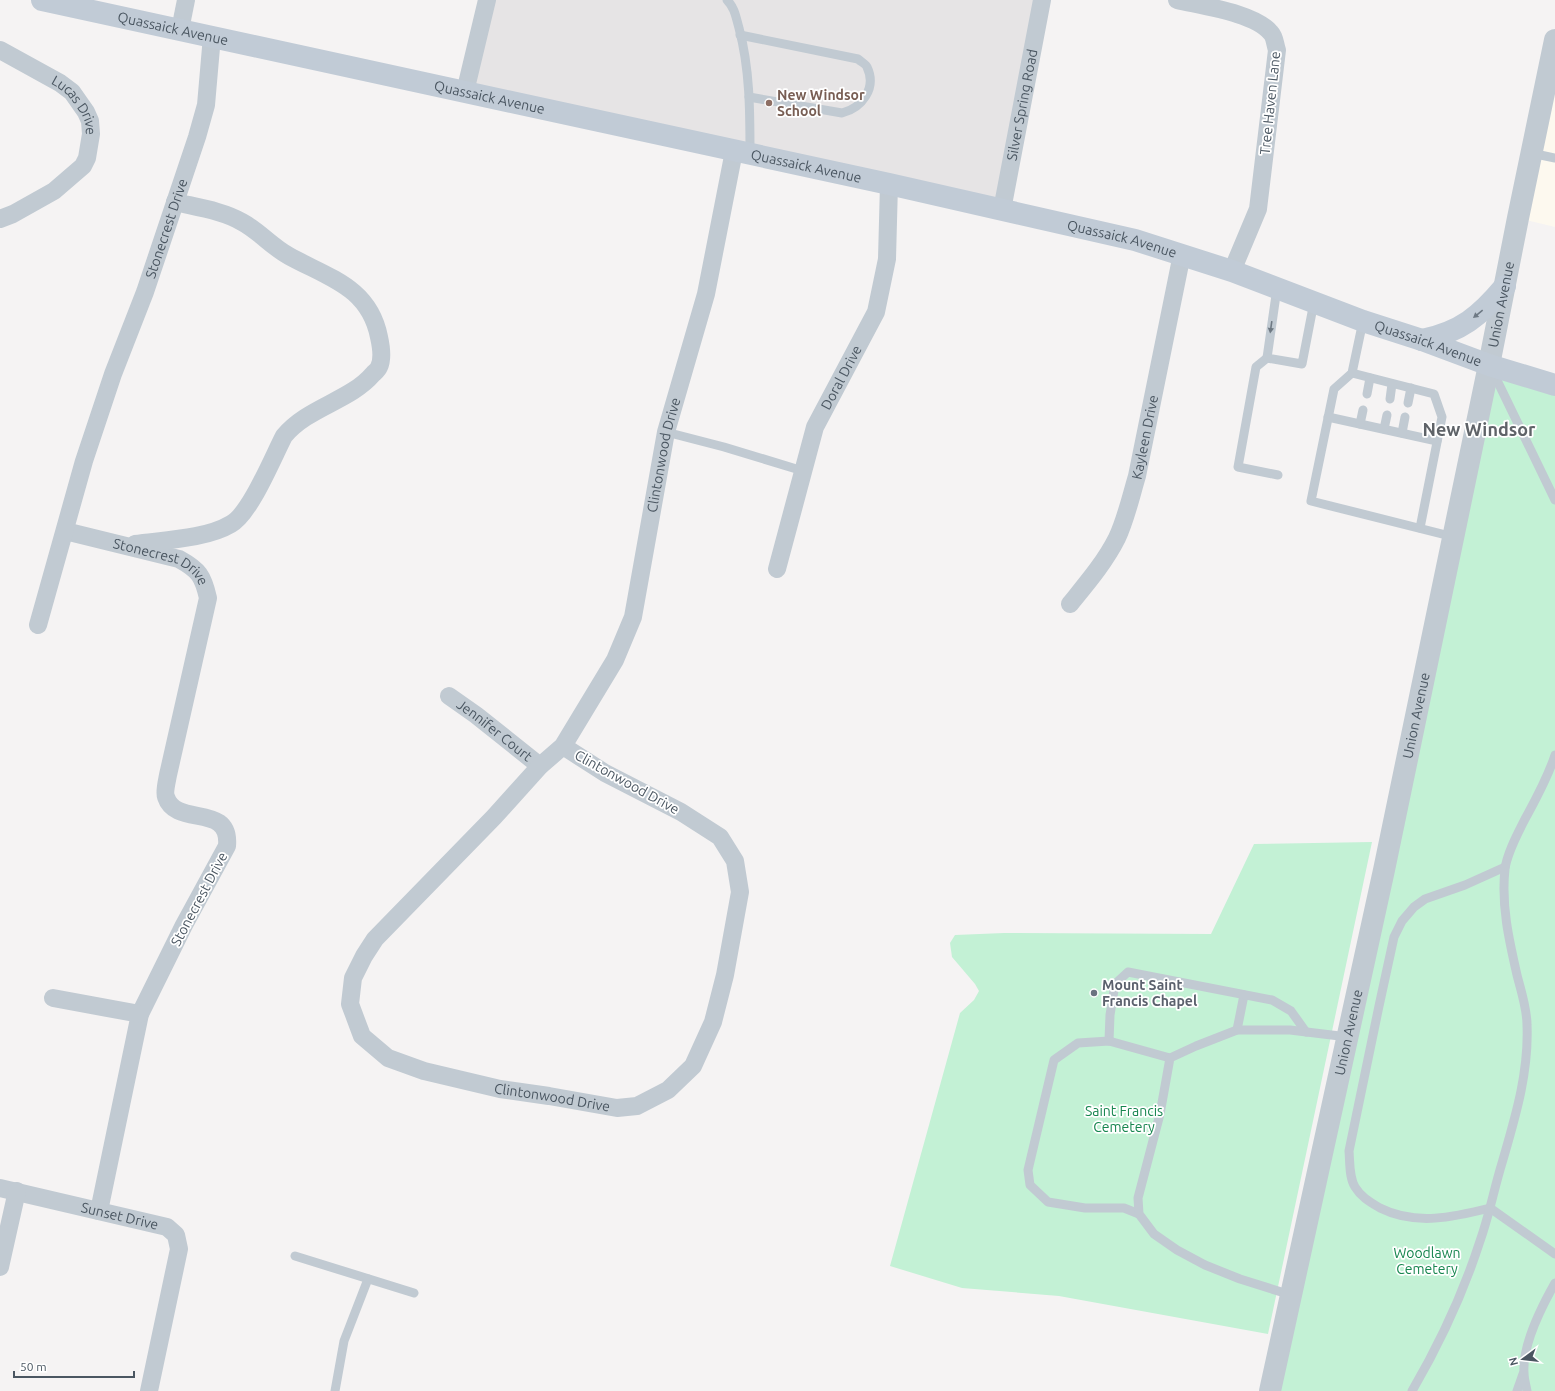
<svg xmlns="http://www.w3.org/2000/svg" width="1555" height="1391" font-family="Ubuntu,sans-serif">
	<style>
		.commercial { fill: #fdf9ef }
		.education { fill: #e6e4e5 }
		.green { fill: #c3f1d5 }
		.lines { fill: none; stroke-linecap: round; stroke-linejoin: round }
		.service { stroke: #c1cad2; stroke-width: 9 }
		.minor { stroke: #c1cad2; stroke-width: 18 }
		.tertiary { stroke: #c1cad2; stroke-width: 22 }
		.secondary { stroke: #c1cbd6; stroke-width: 22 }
		.oneway { fill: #6e7984 }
		.oneway2 { fill: #6e7983 }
		.education-dot { fill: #8d6e63; stroke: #fff; stroke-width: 1.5 }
		.worship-dot { fill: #6b7280; stroke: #fff; stroke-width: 1.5 }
		.labels { text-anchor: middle; stroke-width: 3.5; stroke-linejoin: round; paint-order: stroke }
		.street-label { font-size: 14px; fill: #4a5661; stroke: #fff }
		.education-label { font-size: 14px; font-weight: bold; fill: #785e54; stroke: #fff; text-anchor: start }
		.worship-label { font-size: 14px; font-weight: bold; fill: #5b616d; stroke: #fff; text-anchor: start }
		.park-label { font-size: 14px; fill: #17864f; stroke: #fff }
		.district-label { font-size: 18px; font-weight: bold; fill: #5f6368; stroke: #fff }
	</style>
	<rect width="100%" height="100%" fill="#f5f3f3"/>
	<path class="commercial" d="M1555,40v187l-37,-9z"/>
	<path class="education" d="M487,0h555l-40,210 -537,-118z"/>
	<g class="green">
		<path d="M1489,365l66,18v1008h-287z"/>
		<path d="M1372,842l-104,492 -209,-38 -97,-8 -72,-22 70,-253 14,-13 5,-9 -4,-7 -23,-27 -2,-14 5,-8 49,-2 207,1 43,-90z"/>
	</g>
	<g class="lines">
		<g class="service">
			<path d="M727,0c8,8 9,18 12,28 11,41 11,84 11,126"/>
			<path d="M740,35l118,24c3,3 8,5 9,8 10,21 -5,41 -25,46l-93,-16"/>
			<path d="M1531,153l24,5"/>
			<path d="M1277,288l-10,70 35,6 12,-62"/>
			<path d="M1363,321l-11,52 -18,16 -23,112 143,36"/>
			<path d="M1267,358l-11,9 -18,100 40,8"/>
			<path d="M1492,370l63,130"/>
			<path d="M1352,373l82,21 8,23 -22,111"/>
			<path d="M1367,394l3,-16"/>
			<path d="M1390,399l2,-15"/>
			<path d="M1408,403l3,-15"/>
			<path d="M1328,417l109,24"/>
			<path d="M1360,424l3,-14"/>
			<path d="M1384,429l3,-14"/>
			<path d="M666,432l58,15 79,24"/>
			<path d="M1402,433l3,-16"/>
			<path d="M1505,867l-40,18 -40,14 -11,8 -12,14 -8,16 -15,69 -30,145c1,12 0,26 6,36 6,10 15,15 25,21 36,18 74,9 110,0l65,46"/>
			<path d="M1237,1030l7,-35"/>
			<path d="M1109,1041l1,-26 5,-31 13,-12 144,28 19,11 15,21"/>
			<path d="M1139,1214l-15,-6h-39l-37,-6 -18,-17 -2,-15 26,-110 24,-17 31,-2 61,17"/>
			<path d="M295,1256l119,37"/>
			<path d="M1291,1295l-51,-16 -35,-14 -28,-15 -23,-16 -15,-20 -1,-16 22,-84 10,-56 26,-12 41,-16h53l58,7"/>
			<path d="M335,1391l9,-50 24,-62"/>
			<path d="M1412,1391c28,-48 51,-97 68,-150 9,-25 14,-52 22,-78 13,-45 27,-90 25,-138 0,-17 -6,-34 -10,-50 -8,-35 -16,-70 -12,-106 2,-16 13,-36 20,-50 11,-20 23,-42 30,-64"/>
			<path d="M1517,1391l6,-17"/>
			<path d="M1527,1391c-1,-6 -3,-12 -3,-18 -2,-28 18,-67 31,-90"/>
		</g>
		<g class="minor">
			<path d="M1177,0c25,6 78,13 94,33 4,4 4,12 6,17l-19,159 -26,62"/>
			<path d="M180,30l6,-30"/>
			<path id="s1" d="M0,50l60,33 12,9 14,20 4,9 1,13 -4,24 -4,8 -29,25 -41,23 -13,5"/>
			<path d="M465,92l22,-92"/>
			<path id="s2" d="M1002,210l40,-210"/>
			<path id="s3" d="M65,531l114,28c20,11 24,17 29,39l-40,177c-1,6 -4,17 -2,22 10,31 65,5 61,49l-43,79 -44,89 -41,197"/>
			<path d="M135,544c29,-4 71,-5 96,-20 19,-10 42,-67 53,-88 24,-29 66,-35 89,-62 2,-2 5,-4 6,-7 4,-8 2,-21 0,-30 -10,-50 -50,-59 -90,-81 -17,-9 -30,-25 -47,-34 -18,-11 -46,-15 -67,-20"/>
			<path id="s4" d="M777,569l38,-142 61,-115 11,-53 2,-75"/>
			<path id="s5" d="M1070,604c17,-21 35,-42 47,-66 9,-19 14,-42 20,-62l45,-222"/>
			<path id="s6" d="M38,625l46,-164 29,-87 32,-82 52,-155 9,-32 6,-69"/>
			<path id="s7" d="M449,696l27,19 64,51"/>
			<path id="s8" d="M563,746l-23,20 -46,51 -119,122 -11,17 -11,22 -3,26 12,32 26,22 36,13 76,18 49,7 68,12 20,-2 31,-16 25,-24 20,-44 12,-47 15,-83 -5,-31 -15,-24 -39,-25 -76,-39 -42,-27 52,-86 18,-43 33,-185 40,-138 28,-143"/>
			<path d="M53,998l87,16"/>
			<path id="s9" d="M0,1188l167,39 9,8 3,14 -30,142"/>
			<path d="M0,1267l17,-76"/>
		</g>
		<path class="tertiary" id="s10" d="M1270,1391l114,-521 105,-505 29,-147 37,-178"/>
		<g class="secondary">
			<path id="s11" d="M42,0l847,184 246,56 97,31 131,50 59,19 67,25 66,20"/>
			<path d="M1422,340c39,-8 58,-24 83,-54"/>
		</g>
	</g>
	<defs><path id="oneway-solid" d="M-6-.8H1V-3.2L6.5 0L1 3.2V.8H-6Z"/></defs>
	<use class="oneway" href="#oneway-solid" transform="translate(1478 314) rotate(141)"/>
	<use class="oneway2" href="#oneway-solid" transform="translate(1271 327) rotate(98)"/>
	<circle class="education-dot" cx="769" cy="103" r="4"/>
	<circle class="worship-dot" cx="1094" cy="993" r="4"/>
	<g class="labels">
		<g class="street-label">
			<text dy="5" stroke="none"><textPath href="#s11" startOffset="134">Quassaick Avenue</textPath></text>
			<text dy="5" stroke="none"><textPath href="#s11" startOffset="458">Quassaick Avenue</textPath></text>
			<text transform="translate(1270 103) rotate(-84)" y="5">Tree Haven Lane</text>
			<text dy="5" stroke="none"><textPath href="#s2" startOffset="107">Silver Spring Road</textPath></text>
			<text dy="5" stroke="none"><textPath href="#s1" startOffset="96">Lucas Drive</textPath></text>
			<text dy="5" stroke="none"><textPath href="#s11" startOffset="782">Quassaick Avenue</textPath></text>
			<text dy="5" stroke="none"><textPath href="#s6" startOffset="417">Stonecrest Drive</textPath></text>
			<text dy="5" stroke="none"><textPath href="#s11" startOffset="1106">Quassaick Avenue</textPath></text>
			<text dy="5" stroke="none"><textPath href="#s10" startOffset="1111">Union Avenue</textPath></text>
			<text dy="5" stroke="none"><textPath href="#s11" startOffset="1430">Quassaick Avenue</textPath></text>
			<text dy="5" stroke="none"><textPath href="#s4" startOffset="203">Doral Drive</textPath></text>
			<text dy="5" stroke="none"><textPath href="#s5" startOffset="186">Kayleen Drive</textPath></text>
			<text dy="5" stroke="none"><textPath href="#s8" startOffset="1468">Clintonwood Drive</textPath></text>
			<text dy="5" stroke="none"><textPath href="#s3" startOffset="102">Stonecrest Drive</textPath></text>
			<text dy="5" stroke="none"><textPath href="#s10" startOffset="691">Union Avenue</textPath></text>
			<text dy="5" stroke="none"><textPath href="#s7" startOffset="57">Jennifer Court</textPath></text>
			<text transform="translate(627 782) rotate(29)" y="5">Clintonwood Drive</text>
			<text transform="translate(199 899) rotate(-62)" y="5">Stonecrest Drive</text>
			<text dy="5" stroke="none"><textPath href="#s10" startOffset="367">Union Avenue</textPath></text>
			<text dy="5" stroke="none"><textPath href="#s8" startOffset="578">Clintonwood Drive</textPath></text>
			<text dy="5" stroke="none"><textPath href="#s9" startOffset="123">Sunset Drive</textPath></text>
		</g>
		<g class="education-label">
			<text x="777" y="100">New Windsor<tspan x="777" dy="16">School</tspan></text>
		</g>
		<g class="worship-label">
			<text x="1102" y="990">Mount Saint<tspan x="1102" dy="16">Francis Chapel</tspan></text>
		</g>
		<g class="park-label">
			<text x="1124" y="1116">Saint Francis<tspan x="1124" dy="16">Cemetery</tspan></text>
			<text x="1427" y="1258">Woodlawn<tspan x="1427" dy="16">Cemetery</tspan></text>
		</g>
		<g class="district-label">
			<text x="1479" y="436">New Windsor</text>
		</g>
	</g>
	<g transform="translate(1523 1359) rotate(255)" stroke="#ffffff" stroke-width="3" paint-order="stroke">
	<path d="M0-3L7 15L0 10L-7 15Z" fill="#4a5661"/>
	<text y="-6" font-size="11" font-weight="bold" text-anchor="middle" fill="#4a5661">N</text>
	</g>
	<path d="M14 1371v6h120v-6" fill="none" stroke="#4a5661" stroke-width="2"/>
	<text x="20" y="1371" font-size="12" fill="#4a5661" stroke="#ffffff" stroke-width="3" paint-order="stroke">50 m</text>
</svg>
